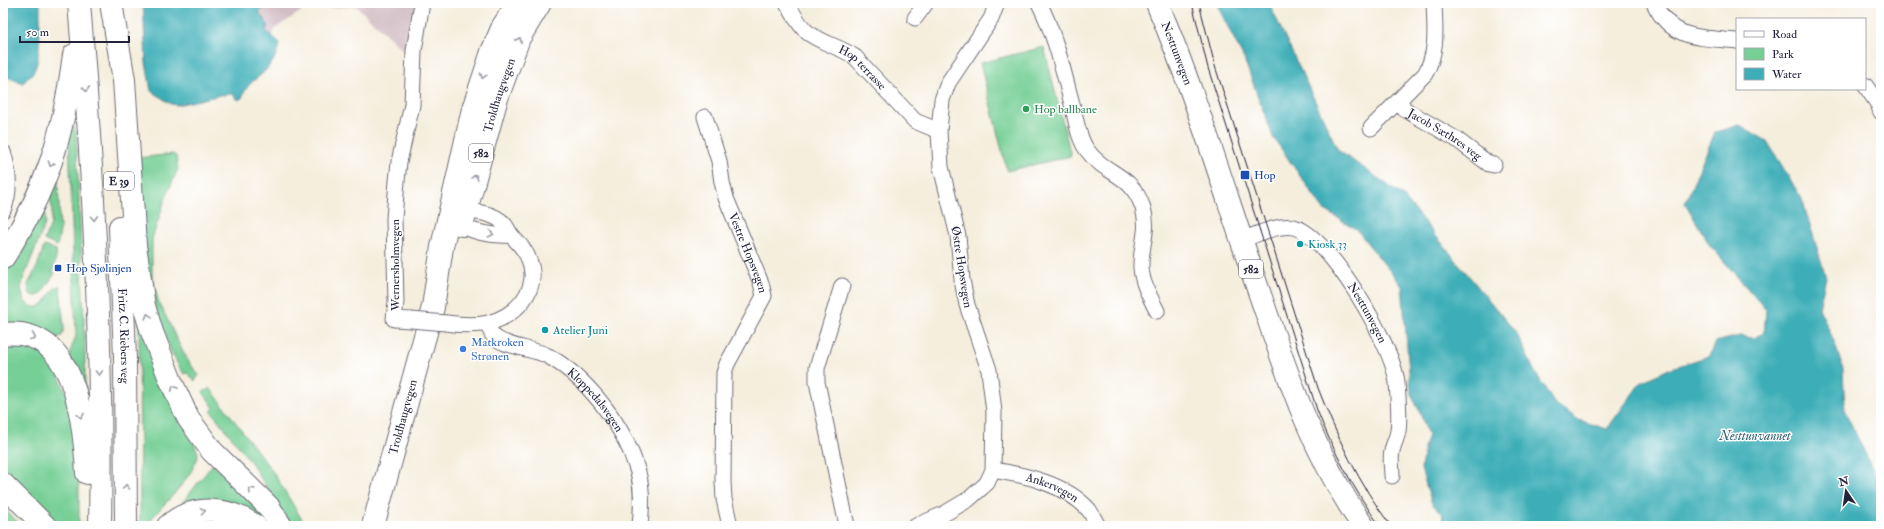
<svg xmlns="http://www.w3.org/2000/svg" width="1884" height="529" font-family="'IM FELL Double Pica',serif">
	<style>
		.industrial { fill: #d2bdc5 }
		.green { fill: #76cf95; stroke: #4c7868 }
		.water { fill: #3daeb7; stroke: #306879 }
		.lines { fill: none; stroke-linecap: round; stroke-linejoin: round }
		.street-casing { stroke: #6c6974; stroke-width: 17 }
		.primary-casing { stroke: #6c6974; stroke-width: 24 }
		.highway-casing { stroke: #6c6974; stroke-width: 24 }
		.street { stroke: #fff; stroke-width: 15 }
		.primary { stroke: #fff; stroke-width: 22 }
		.highway { stroke: #fff; stroke-width: 22 }
		.tram { stroke: #22223b; stroke-width: 1 }
		.street-bridge-casing { stroke: #6c6974; stroke-width: 17; stroke-linecap: butt }
		.street-bridge { stroke: #fff; stroke-width: 15 }
		.oneway { stroke: #9c9ca7 }
		.leisure-dot { fill: #2e9e5b; stroke: #fff; stroke-width: 1.5 }
		.transit-dot { fill: #1a4fb4; stroke: #fff; stroke-width: 1.5 }
		.culture-dot { fill: #0f9aa8; stroke: #fff; stroke-width: 1.5 }
		.shop-dot { fill: #3f7fe0; stroke: #fff; stroke-width: 1.5 }
		.labels { text-anchor: middle; stroke-width: 3; stroke-linejoin: round; paint-order: stroke }
		.shield { fill: #fff; stroke: #646476; stroke-width: 1 }
		.shield-label { font-size: 11px; font-weight: bold; fill: #22223b }
		.street-label { font-size: 12px; fill: #22223b; stroke: #fff }
		.leisure-label { font-size: 12px; fill: #27864d; stroke: #fff; text-anchor: start }
		.transit-label { font-size: 12px; fill: #164399; stroke: #fff; text-anchor: start }
		.culture-label { font-size: 12px; fill: #0d838f; stroke: #fff; text-anchor: start }
		.shop-label { font-size: 12px; fill: #366cbe; stroke: #fff; text-anchor: start }
		.water-label { font-size: 13px; font-style: italic; fill: #2e6173; stroke: #fff }
	</style>
	<rect width="100%" height="100%" fill="#fff"/>
	<filter id="ink" filterUnits="userSpaceOnUse"><feTurbulence type="fractalNoise" baseFrequency=".025" numOctaves="2"/><feDisplacementMap in="SourceGraphic" scale="8" xChannelSelector="R" yChannelSelector="G"/><feConvolveMatrix kernelMatrix="1 2 1 2 8 2 1 2 1" color-interpolation-filters="sRGB"/></filter>
	<filter id="wash" filterUnits="userSpaceOnUse"><feTurbulence type="fractalNoise" baseFrequency=".012" numOctaves="4" result="noise"/><feDisplacementMap in="SourceGraphic" scale="16" xChannelSelector="R" yChannelSelector="G"/><feGaussianBlur stdDeviation="0.9" result="paint"/><feColorMatrix in="noise" values="0 0 0 0 0 0 0 0 0 0 0 0 0 0 0 0 0 1.4 0 .05"/><feComposite in="paint" operator="in"/></filter>
	<g filter="url(#wash)">
		<rect width="100%" height="100%" fill="#f5eedd"/>
		<path class="industrial" d="M267,3h156l-8,12 -6,17 -3,21 -50,-47 -53,4 -27,18 -4,7h-3l-10,-23 8,-6z"/>
		<g class="green">
			<path d="M1044,47l27,109 -64,15 -27,-108z"/>
			<path d="M71,118l5,15 2,45 7,164v43l4,23 -20,-48 1,-8 6,-16 -7,-198z"/>
			<path d="M173,154l3,2 2,13 -12,28 -14,42v38l6,23 20,42 12,22 9,11 -4,6 -8,-8 -3,1c-42,-63 -40,-142 -46,-216z"/>
			<path d="M55,179h3l2,52 -3,15 -13,-6 7,-16 1,-14 -2,-14z"/>
			<path d="M43,208l2,6v10l-21,53 -3,11 3,13c17,16 22,-3 31,-13l5,-2 4,42 -2,8 -10,3 -49,-13v-54z"/>
			<path d="M44,246l12,4c2,8 -3,14 -3,22l2,1 -14,21 -4,2 -6,-1 -2,-3 -1,-8 9,-17z"/>
			<path d="M139,312l59,141c-2,21 -32,49 -46,65l-3,8h-9z"/>
			<path d="M3,344l23,1 13,6 12,10 19,38 9,77v50h-25l-51,-49z"/>
			<path d="M210,388l63,84 33,54h-15l-41,-65 -39,-50 3,-3 -11,-16z"/>
			<path d="M189,394c10,12 15,24 20,38l-2,2z"/>
			<path d="M213,464l61,62h-8l-88,-18z"/>
			<path d="M3,508l19,18h-19z"/>
			<path d="M214,520l23,6h-50l6,-3z"/>
		</g>
		<g class="water">
			<path d="M3,3h37c0,15 1,53 -5,66 -3,6 -7,9 -12,14l-20,-7z"/>
			<path d="M143,3h124v3l-8,6 9,13 -2,6 14,12c-2,7 -4,15 -9,21 -10,15 -23,15 -29,34l-4,2 -6,-6 -11,1 -44,10 -6,-1 -20,-13 -5,-28z"/>
			<path d="M1216,3h53l69,147 64,45 115,139 17,36 20,33 25,17 28,9 34,-47 28,-13 40,-13 6,-14 25,-6 13,2 11,-5 2,-23 -57,-66 -24,-41 30,-71 25,-7 27,16 35,58 24,78 -7,31 15,33 9,28 2,42 36,76v39h-440l2,-11 -11,-11 -11,-35 3,-21 4,-13 -9,-25 -8,-15 -9,-109 -46,-57 -33,-20 -50,-72 -29,-78z"/>
		</g>
	</g>
	<g filter="url(#ink)">
		<g class="lines">
			<defs>
				<g id="street">
					<path id="s1" d="M787,3c6,10 11,21 20,29 14,11 34,15 48,25l60,64 24,10"/>
					<path d="M1039,3c16,31 24,67 33,101 4,15 6,34 15,46 19,26 44,22 56,58 7,24 -3,37 -2,60 1,15 9,29 16,43"/>
					<path d="M1654,3c18,38 46,34 83,38"/>
					<path d="M915,18l11,-15"/>
					<path d="M1865,85l13,19 3,8"/>
					<path id="s2" d="M1400,100l4,9 52,30 33,25 5,1"/>
					<path id="s3" d="M705,117l14,44 3,21 4,16 35,85 3,13 -37,68 -3,9 -1,109 1,17 6,27"/>
					<path d="M1371,128l54,-54c13,-22 10,-46 9,-71"/>
					<path d="M3,152c6,18 8,40 0,58"/>
					<path d="M456,220c12,13 38,16 55,15"/>
					<path id="s4" d="M1241,240c15,-5 36,-16 53,-13 35,8 100,120 103,156 1,13 3,35 1,48 -1,7 -5,14 -6,20 -2,8 0,17 0,25"/>
					<path d="M842,286l-25,82v14l30,144"/>
					<path d="M411,320l-17,-1 2,-17 -2,-83 3,-38 2,-19 13,-57 2,-54 8,-48"/>
					<path d="M446,323c14,2 29,3 42,0 28,-7 53,-34 41,-63 -3,-10 -11,-17 -18,-25 -2,-3 -4,-7 -6,-10 -10,-13 -34,-15 -48,-12"/>
					<path id="s5" d="M488,323c1,3 2,8 4,11 8,13 42,14 56,22 38,21 75,68 88,110 7,19 6,40 4,60"/>
					<path id="s6" d="M993,470c32,5 73,14 96,40 3,4 6,11 9,16"/>
					<path d="M916,526l28,-12 25,-15 18,-16 6,-13 1,-58 -5,-42 -22,-65 -5,-25 -4,-44 -17,-69 -2,-36 3,-31 6,-17 43,-64 6,-16"/>
				</g>
				<g id="primary">
					<path id="s7" d="M1157,3c42,99 72,204 108,306 26,77 51,149 98,217"/>
					<path id="s8" d="M462,225l34,-124 23,-63 21,-35"/>
					<path id="s9" d="M373,526l60,-219 9,-60 31,-138 19,-57 11,-26 15,-23"/>
				</g>
				<g id="highway">
					<path d="M79,3c15,174 24,349 21,523"/>
					<path d="M111,3l13,77 11,165 9,61 8,26 18,47 18,39 24,33 57,56 12,19"/>
					<path id="s10" d="M120,227l5,131 1,168"/>
					<path d="M3,258c45,-69 60,-123 71,-203"/>
					<path d="M3,334c73,-9 81,88 84,139"/>
					<path d="M3,484l42,42"/>
					<path d="M168,526c25,-22 61,-19 87,0"/>
				</g>
			</defs>
			<use href="#street" class="street-casing"/>
			<use href="#primary" class="primary-casing"/>
			<use href="#highway" class="highway-casing"/>
			<use href="#street" class="street"/>
			<use href="#primary" class="primary"/>
			<use href="#highway" class="highway"/>
			<g class="tram">
				<path d="M1192,3l16,65 109,342c16,41 37,80 63,116"/>
				<path d="M1199,3l16,63 103,322c19,49 41,96 73,138"/>
			</g>
			<defs>
				<path id="street-bridge" d="M411,320l35,3"/>
			</defs>
			<use href="#street-bridge" class="street-bridge-casing"/>
			<use href="#street-bridge" class="street-bridge"/>
		</g>
		<defs><path id="oneway-chevron" d="M-2-3.5L2.5 0L-2 3.5" fill="none" stroke-width="1.6" stroke-linecap="round" stroke-linejoin="round"/></defs>
		<g class="oneway">
			<use href="#oneway-chevron" transform="translate(519 40) rotate(-65)"/>
			<use href="#oneway-chevron" transform="translate(483 76) rotate(108)"/>
			<use href="#oneway-chevron" transform="translate(86 89) rotate(86)"/>
			<use href="#oneway-chevron" transform="translate(51 164) rotate(108)"/>
			<use href="#oneway-chevron" transform="translate(475 177) rotate(-75)"/>
			<use href="#oneway-chevron" transform="translate(94 218) rotate(87)"/>
			<use href="#oneway-chevron" transform="translate(491 234) rotate(13)"/>
			<use href="#oneway-chevron" transform="translate(148 316) rotate(-106)"/>
			<use href="#oneway-chevron" transform="translate(33 337) rotate(23)"/>
			<use href="#oneway-chevron" transform="translate(99 373) rotate(88)"/>
			<use href="#oneway-chevron" transform="translate(174 388) rotate(-115)"/>
			<use href="#oneway-chevron" transform="translate(81 416) rotate(80)"/>
			<use href="#oneway-chevron" transform="translate(126 487) rotate(-90)"/>
			<use href="#oneway-chevron" transform="translate(251 490) rotate(-136)"/>
			<use href="#oneway-chevron" transform="translate(203 511) rotate(-7)"/>
		</g>
	</g>
	<circle class="leisure-dot" cx="1026" cy="109" r="4"/>
	<g class="transit-dot">
		<rect x="1240" y="170" width="10" height="10" rx="2"/>
		<rect x="54" y="264" width="8" height="8" rx="2"/>
	</g>
	<g class="culture-dot">
		<circle cx="1300" cy="244" r="4"/>
		<circle cx="545" cy="330" r="4"/>
	</g>
	<circle class="shop-dot" cx="463" cy="349" r="4"/>
	<g class="labels">
		<g class="shield">
			<rect x="469" y="144" width="24" height="18" rx="3"/>
			<rect x="104" y="172" width="30" height="18" rx="3"/>
			<rect x="1239" y="260" width="24" height="18" rx="3"/>
		</g>
		<g class="shield-label">
			<text x="481" y="157">582</text>
			<text x="119" y="185">E 39</text>
			<text x="1251" y="273">582</text>
		</g>
		<g class="street-label">
			<text dy="4" stroke="none"><textPath href="#s7" startOffset="54">Nesttunvegen</textPath></text>
			<text dy="4" stroke="none"><textPath href="#s1" startOffset="102">Hop terrasse</textPath></text>
			<text dy="4" stroke="none"><textPath href="#s8" startOffset="135">Troldhaugvegen</textPath></text>
			<text dy="4" stroke="none"><textPath href="#s2" startOffset="58">Jacob Sæthres veg</textPath></text>
			<text dy="4" stroke="none"><textPath href="#s3" startOffset="143">Vestre Hopsvegen</textPath></text>
			<text transform="translate(395 265) rotate(-90)" y="4">Wernersholmvegen</text>
			<text transform="translate(962 267) rotate(81)" y="4">Østre Hopsvegen</text>
			<text dy="4" stroke="none"><textPath href="#s4" startOffset="170">Nesttunvegen</textPath></text>
			<text dy="4" stroke="none"><textPath href="#s10" startOffset="109">Fritz C. Riebers veg</textPath></text>
			<text dy="4" stroke="none"><textPath href="#s5" startOffset="138">Kloppedalsvegen</textPath></text>
			<text dy="4" stroke="none"><textPath href="#s9" startOffset="113">Troldhaugvegen</textPath></text>
			<text dy="4" stroke="none"><textPath href="#s6" startOffset="62">Ankervegen</textPath></text>
		</g>
		<g class="leisure-label">
			<text x="1034" y="113">Hop ballbane</text>
		</g>
		<g class="transit-label">
			<text x="1254" y="179">Hop</text>
			<text x="66" y="272">Hop Sjølinjen</text>
		</g>
		<g class="culture-label">
			<text x="1308" y="248">Kiosk 33</text>
			<text x="553" y="334">Atelier Juni</text>
		</g>
		<g class="shop-label">
			<text x="471" y="346">Matkroken<tspan x="471" dy="14">Strønen</tspan></text>
		</g>
		<g class="water-label">
			<text x="1755" y="440">Nesttunvannet</text>
		</g>
	</g>
	<rect width="1884" height="529" fill="none" stroke="#fff" stroke-width="16"/>
	<rect x="1736" y="18" width="130" height="72" fill="#ffffff" stroke="#a7a7b1"/>
	<rect x="1744" y="31" width="20" height="6" fill="#ffffff" stroke="#a7a7b1"/>
	<text x="1772" y="38" font-size="12" fill="#22223b">Road</text>
	<rect x="1744" y="48" width="20" height="12" fill="#76cf95" stroke="#a7a7b1"/>
	<text x="1772" y="58" font-size="12" fill="#22223b">Park</text>
	<rect x="1744" y="68" width="20" height="12" fill="#3daeb7" stroke="#a7a7b1"/>
	<text x="1772" y="78" font-size="12" fill="#22223b">Water</text>
	<g transform="translate(1846 491) rotate(347)" stroke="#ffffff" stroke-width="3" paint-order="stroke">
	<path d="M0-3L7 15L0 10L-7 15Z" fill="#22223b"/>
	<text y="-6" font-size="11" font-weight="bold" text-anchor="middle" fill="#22223b">N</text>
	</g>
	<path d="M20 36v6h109v-6" fill="none" stroke="#22223b" stroke-width="2"/>
	<text x="26" y="36" font-size="12" fill="#22223b" stroke="#ffffff" stroke-width="3" paint-order="stroke">50 m</text>
</svg>
